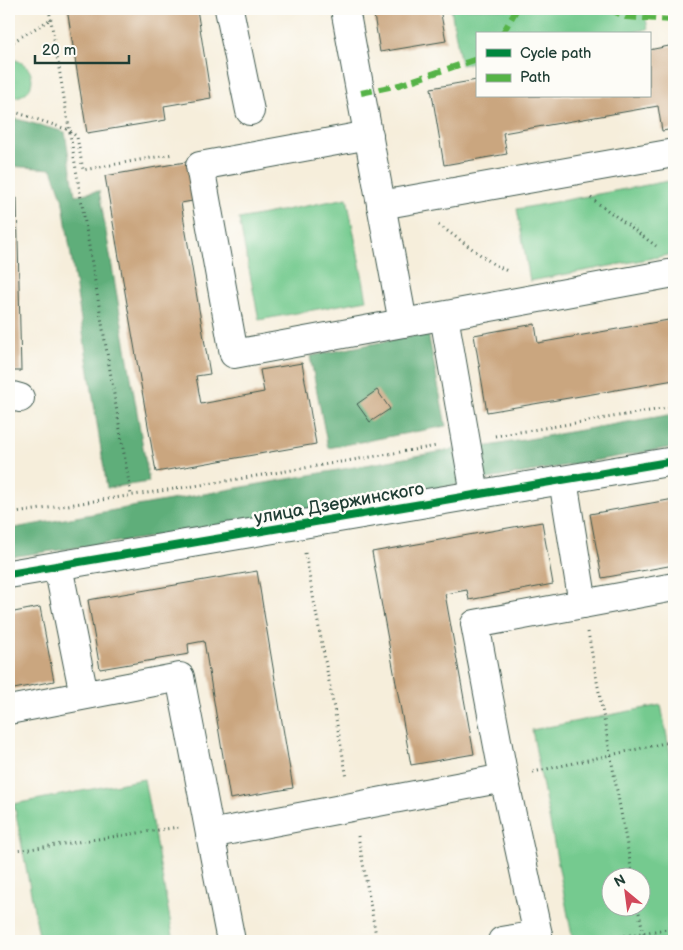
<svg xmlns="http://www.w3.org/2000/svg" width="683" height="950" font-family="'Balsamiq Sans',sans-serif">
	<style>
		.green { fill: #74ca8f; stroke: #4a8462; fill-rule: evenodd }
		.forest { fill: #5fae7a; stroke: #3f7657 }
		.building { fill: #caa67f }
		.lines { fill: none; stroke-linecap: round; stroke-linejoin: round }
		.minor-casing { stroke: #3f584d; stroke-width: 30 }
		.path { stroke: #3f584d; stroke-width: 3; stroke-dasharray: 1 4; stroke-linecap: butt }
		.minor { stroke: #fff; stroke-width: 28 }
		.quiet { stroke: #55b346; stroke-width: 6; stroke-dasharray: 12 6; stroke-linecap: butt }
		.cycleway-casing { stroke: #fdfcf7; stroke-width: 11 }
		.cycleway { stroke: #00873e; stroke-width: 8 }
		.labels { text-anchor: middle; stroke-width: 5; stroke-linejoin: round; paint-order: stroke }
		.street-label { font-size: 18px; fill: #1f3d34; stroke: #fdfcf7 }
	</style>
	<rect width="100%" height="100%" fill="#fdfcf7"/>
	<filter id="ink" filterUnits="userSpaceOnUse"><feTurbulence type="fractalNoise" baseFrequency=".02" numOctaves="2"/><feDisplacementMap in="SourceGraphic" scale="10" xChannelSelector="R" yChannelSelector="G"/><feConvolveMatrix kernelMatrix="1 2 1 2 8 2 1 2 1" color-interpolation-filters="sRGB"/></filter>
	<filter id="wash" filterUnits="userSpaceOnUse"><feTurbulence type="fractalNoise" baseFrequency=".0096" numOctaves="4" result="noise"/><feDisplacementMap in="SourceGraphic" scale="20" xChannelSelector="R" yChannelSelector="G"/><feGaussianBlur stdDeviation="1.12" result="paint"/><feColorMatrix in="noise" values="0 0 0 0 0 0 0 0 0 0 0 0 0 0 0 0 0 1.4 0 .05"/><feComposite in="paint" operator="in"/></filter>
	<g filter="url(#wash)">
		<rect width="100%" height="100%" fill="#f6eedb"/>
		<g class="green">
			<path d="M451,9h193l4,20 -25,5h-146v28l-16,3z"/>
			<path d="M16,60c25,9 19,40 -7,37v-36z"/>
			<path d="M674,180v74l-144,27 -13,-72z"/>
			<path d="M347,198l20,102 -108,20 -20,-101z"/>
			<path d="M661,705l13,69v167h-101l-41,-211zM610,878h30v30h-30z"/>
			<path d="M144,779l30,162h-134l-26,-137z"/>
		</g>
		<g class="forest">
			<path d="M9,117l56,15 10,63 24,-4 50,291 -42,6 -45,-291 -10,-28 -43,-3z"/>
			<path d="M428,333l18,93 -118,22 -18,-92z"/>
			<path d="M674,414v33l-191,33 -6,-32z"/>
			<path d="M455,449l6,35 -308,53 -144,20v-28z"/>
		</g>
		<g id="blocks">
			<g class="building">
				<path d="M67,9h130l14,89 -47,8 2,14 -79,13z"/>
				<path d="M373,9h67l6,32 -66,11z"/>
				<path d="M674,45v84l-12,2 -4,-25 -155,27 4,21 -63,11 -13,-77 46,-8v16h172v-46z"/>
				<path d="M191,161l7,39 -17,3 29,171 -14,2 5,28 63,-12 -4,-22 42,-7 14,81 -160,28 -51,-296z"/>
				<path d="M9,198h8l4,173h-12z"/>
				<path d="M674,319v61l-187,32 -13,-77 61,-11 3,19z"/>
				<path d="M377,390l13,19 -20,13 -13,-18z"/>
				<path d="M674,499v66l-72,13 -12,-64z"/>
				<path d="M542,522l11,62 -84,16 -2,-10 -22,4 29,160 -63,11 -39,-213z"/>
				<path d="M257,571l36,217 -63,11 -26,-158 -16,3 1,10 -89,15 -12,-69z"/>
				<path d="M40,607l14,74 -45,9v-77z"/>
			</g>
		</g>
	</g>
	<g filter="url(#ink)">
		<use href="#blocks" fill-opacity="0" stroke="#3f584d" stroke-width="1"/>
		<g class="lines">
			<defs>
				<g id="minor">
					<path d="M229,9l21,102"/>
					<path d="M345,9l58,314 271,-50"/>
					<path d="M369,135l-169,31 34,188 169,-31"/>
					<path d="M381,205l293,-52"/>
					<path d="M444,316l31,178"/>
					<path d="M9,395l11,3"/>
					<path d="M563,480l20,124"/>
					<path d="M58,566l26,129"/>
					<path d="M9,574l665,-113"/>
					<path d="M9,710l171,-33 30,157 294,-56 -29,-154 199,-37"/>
					<path d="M504,778l34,157"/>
					<path d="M210,834l21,107"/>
					<path d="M502,941l36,-6 1,6"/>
				</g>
			</defs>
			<use href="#minor" class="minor-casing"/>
			<g class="path">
				<path d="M49,9l82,486"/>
				<path d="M9,44l42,-25"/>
				<path d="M9,110l60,20 8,7 6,33 90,-16"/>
				<path d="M591,198l65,48"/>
				<path d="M439,225l53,38 17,9"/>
				<path d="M495,436l179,-29"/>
				<path d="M9,514l211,-32 217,-36"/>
				<path d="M305,553l42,225"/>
				<path d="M588,632l45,246"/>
				<path d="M533,772l141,-31"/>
				<path d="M358,836l19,105"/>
				<path d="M9,852l170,-25"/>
				<path d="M638,908l7,33"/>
				<path d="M590,941l84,-13"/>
			</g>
			<use href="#minor" class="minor"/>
			<g class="quiet">
				<path d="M609,9l17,8 48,3"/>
				<path d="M502,34l15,-25"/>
				<path d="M361,93l38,-8 78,-26"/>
			</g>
			<defs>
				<path id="cycleway" d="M9,574l665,-113"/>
			</defs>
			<use href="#cycleway" class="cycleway-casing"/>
			<use href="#cycleway" class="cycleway"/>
		</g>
	</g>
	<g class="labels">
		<g class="street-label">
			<text transform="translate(339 503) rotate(-10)" y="6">улица Дзержинского</text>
		</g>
	</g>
	<rect width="683" height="950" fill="none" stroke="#fdfcf7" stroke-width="30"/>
	<rect x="476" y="32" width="175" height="65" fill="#fdfcf7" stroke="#a4b0a9"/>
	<rect x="486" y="49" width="25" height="8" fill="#00873e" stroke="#a4b0a9"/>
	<text x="520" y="58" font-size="15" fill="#1f3d34">Cycle path</text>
	<rect x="486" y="74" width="25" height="8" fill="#55b346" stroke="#a4b0a9"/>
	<text x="520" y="82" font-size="15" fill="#1f3d34">Path</text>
	<g transform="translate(626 892) rotate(331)"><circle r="24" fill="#fdfcf7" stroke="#a4b0a9"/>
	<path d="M0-4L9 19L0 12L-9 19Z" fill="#d1495b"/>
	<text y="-8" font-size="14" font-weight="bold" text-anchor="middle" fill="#1f3d34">N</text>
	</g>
	<path d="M35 55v8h94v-8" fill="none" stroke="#1f3d34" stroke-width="2.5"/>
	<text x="42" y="55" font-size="15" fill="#1f3d34" stroke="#fdfcf7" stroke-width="4" paint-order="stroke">20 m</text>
</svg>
